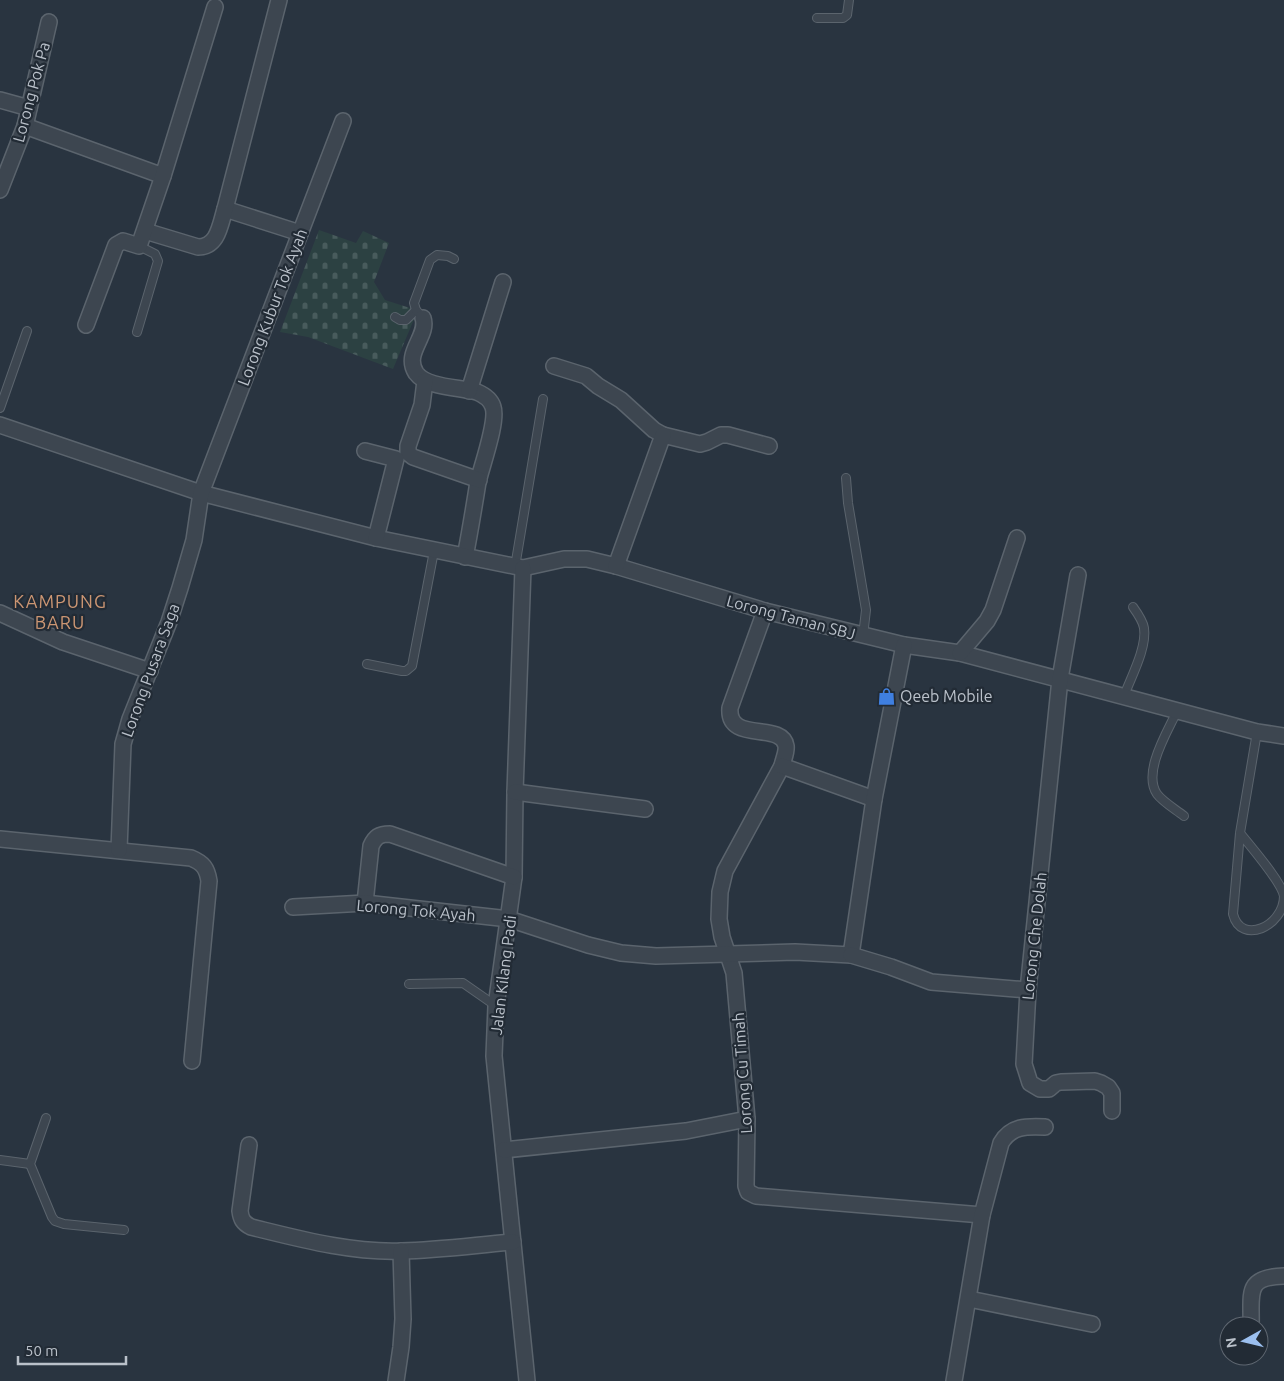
<svg xmlns="http://www.w3.org/2000/svg" width="1284" height="1381" font-family="Ubuntu,sans-serif">
	<style>
		.cemetery { fill: url(#cemetery-stones) }
		.lines { fill: none; stroke-linecap: round; stroke-linejoin: round }
		.service-casing { stroke: #5b646d; stroke-width: 10 }
		.minor-casing { stroke: #5b646d; stroke-width: 18 }
		.service { stroke: #3d4650; stroke-width: 8 }
		.minor { stroke: #3d4650; stroke-width: 15 }
		.labels { text-anchor: middle; stroke-width: 4.5; stroke-linejoin: round; paint-order: stroke }
		.street-label { font-size: 16px; fill: #bac1ca; stroke: #222b35 }
		.poi-label { font-size: 16px; fill: #bac1ca; stroke: #222b35; text-anchor: start }
		.neighbourhood-label { font-size: 18px; letter-spacing: 1px; fill: #cc9673; stroke: #222b35 }
	</style>
	<defs>
		<pattern id="cemetery-stones" width="16" height="16" patternUnits="userSpaceOnUse" patternTransform="scale(1.25)"><rect width="16" height="16" fill="#2c4142"/><path d="M2 7V4a2 2 0 0 1 4 0v3zM10 15v-3a2 2 0 0 1 4 0v3z" fill="#485b5c"/></pattern>
	</defs>
	<rect width="100%" height="100%" fill="#293440"/>
	<path class="cemetery" d="M319,230l37,13 7,-12 26,12 -15,39 11,18 25,8 5,9 -22,52 -85,-32 -28,-5z"/>
	<g class="lines">
		<defs>
			<g id="service">
				<path d="M817,18h26l4,-3 2,-15"/>
				<path d="M395,317l5,3h6l10,-10"/>
				<path d="M423,318l-7,-8 -2,-7 16,-43 7,-5 11,1 6,3"/>
				<path d="M137,332l21,-71 -3,-7 -16,-8"/>
				<path d="M0,408l27,-77"/>
				<path d="M846,478l2,25 18,107 -3,26"/>
				<path d="M515,567l28,-168"/>
				<path d="M367,664l35,7h4l6,-5 22,-115"/>
				<path d="M1124,696c7,-19 23,-48 20,-68 -1,-7 -6,-14 -11,-21"/>
				<path d="M1177,711c-9,20 -35,61 -20,83 6,8 18,15 27,22"/>
				<path d="M1240,833c11,14 41,48 44,63 0,30 -43,50 -51,18l7,-81 17,-101"/>
				<path d="M409,984l54,-1 33,23"/>
				<path d="M46,1118l-16,46 22,53 3,4 9,3 60,6"/>
				<path d="M0,1160l30,4"/>
			</g>
			<g id="minor">
				<path d="M0,100l29,8"/>
				<path d="M25,126l138,50"/>
				<path d="M0,190l25,-64 24,-104"/>
				<path d="M225,209l75,24"/>
				<path d="M145,231l53,16c20,0 22,-22 27,-38l54,-209"/>
				<path d="M423,318c6,18 -20,35 -7,55 11,15 44,14 61,19 7,3 14,8 16,15 5,14 -11,58 -15,75 -4,25 -8,50 -13,75"/>
				<path d="M86,325l30,-80 7,-4 16,5 24,-70 52,-169"/>
				<path d="M554,366l32,10 12,10 23,14 33,30 9,5 37,9 7,-2 14,-7h7l41,11"/>
				<path d="M425,381l-3,24 -14,41v7l5,4 66,23"/>
				<path d="M469,391l34,-109"/>
				<path d="M0,425l201,68 175,45 147,30 41,-9h23l29,7 149,45 139,34 56,8 297,79 27,4"/>
				<path d="M365,451l31,8 -20,79"/>
				<path d="M616,566l47,-131"/>
				<path d="M523,568l-8,224 -1,85 -18,129 -2,50 33,325"/>
				<path d="M1078,575l-18,104 -32,311 -4,74 6,19 10,6h9l7,-6 5,-1 34,-1 6,2 7,4 4,6v18"/>
				<path d="M765,611l-35,97c-3,36 52,13 56,38 1,6 -3,14 -4,20l-57,105 -5,21 -1,27 3,18 12,36 13,146 -1,67 2,6 8,4 226,19"/>
				<path d="M0,613l63,29 87,29"/>
				<path d="M960,653l27,-32 6,-11 24,-72"/>
				<path d="M782,766l92,33"/>
				<path d="M515,792l130,17"/>
				<path d="M0,839l191,19c12,5 16,10 18,23l-17,180"/>
				<path d="M119,850l4,-106 7,-25 39,-97 11,-34 14,-48 7,-47 142,-372"/>
				<path d="M365,903l6,-57c4,-9 8,-12 19,-12l124,43"/>
				<path d="M293,907l72,-4 144,16 79,26 33,8 35,3 139,-4 56,3 23,-156 30,-154"/>
				<path d="M851,955l40,12 40,15 97,8"/>
				<path d="M249,1145l-9,66c1,8 3,12 11,16 49,12 100,26 151,24 37,-1 74,-6 111,-9"/>
				<path d="M504,1150l182,-19 61,-12"/>
				<path d="M969,1299l123,25"/>
				<path d="M1251,1326c1,-32 -7,-49 33,-50"/>
				<path d="M396,1381l5,-34 2,-28 -2,-68"/>
				<path d="M954,1381l28,-166 19,-72c10,-17 25,-17 44,-16"/>
			</g>
		</defs>
		<use href="#service" class="service-casing"/>
		<use href="#minor" class="minor-casing"/>
		<use href="#service" class="service"/>
		<use href="#minor" class="minor"/>
	</g>
	<defs>
		<symbol id="shop-bare" viewBox="-9 -9 18 18"><path d="M-5-2.5h2.3a2.7 3.5 0 0 1 5.4 0H5L5.5 6h-11ZM-1.5-2.5h3a1.5 2.3 0 0 0-3 0Z" fill="#3f7fe0" stroke="#222b35" stroke-width="2.5" paint-order="stroke"/></symbol>
	</defs>
	<g fill-rule="evenodd">
		<use href="#shop-bare" x="874" y="684" width="25" height="25"/>
	</g>
	<g class="labels">
		<g class="street-label">
			<text transform="translate(31 92) rotate(-75)" y="6">Lorong Pok Pa</text>
			<text transform="translate(272 307) rotate(-69)" y="6">Lorong Kubur Tok Ayah</text>
			<text transform="translate(791 617) rotate(15)" y="6">Lorong Taman SBJ</text>
			<text transform="translate(150 670) rotate(-70)" y="6">Lorong Pusara Saga</text>
			<text transform="translate(416 910) rotate(5)" y="6">Lorong Tok Ayah</text>
			<text transform="translate(1034 936) rotate(-84)" y="6">Lorong Che Dolah</text>
			<text transform="translate(503 975) rotate(-83)" y="6">Jalan Kilang Padi</text>
			<text transform="translate(742 1073) rotate(-94)" y="6">Lorong Cu Timah</text>
		</g>
		<g class="poi-label">
			<text x="900" y="702">Qeeb Mobile</text>
		</g>
		<g class="neighbourhood-label">
			<text x="60" y="608">KAMPUNG<tspan x="60" dy="21">BARU</tspan></text>
		</g>
	</g>
	<g transform="translate(1244 1341) rotate(262)"><circle r="24" fill="#222b35" stroke="#5f6771"/>
	<path d="M0-4L9 19L0 12L-9 19Z" fill="#9bbfef"/>
	<text y="-8" font-size="14" font-weight="bold" text-anchor="middle" fill="#bac1ca">N</text>
	</g>
	<path d="M18 1356v8h108v-8" fill="none" stroke="#bac1ca" stroke-width="2.5"/>
	<text x="25" y="1356" font-size="15" fill="#bac1ca" stroke="#222b35" stroke-width="4" paint-order="stroke">50 m</text>
</svg>
